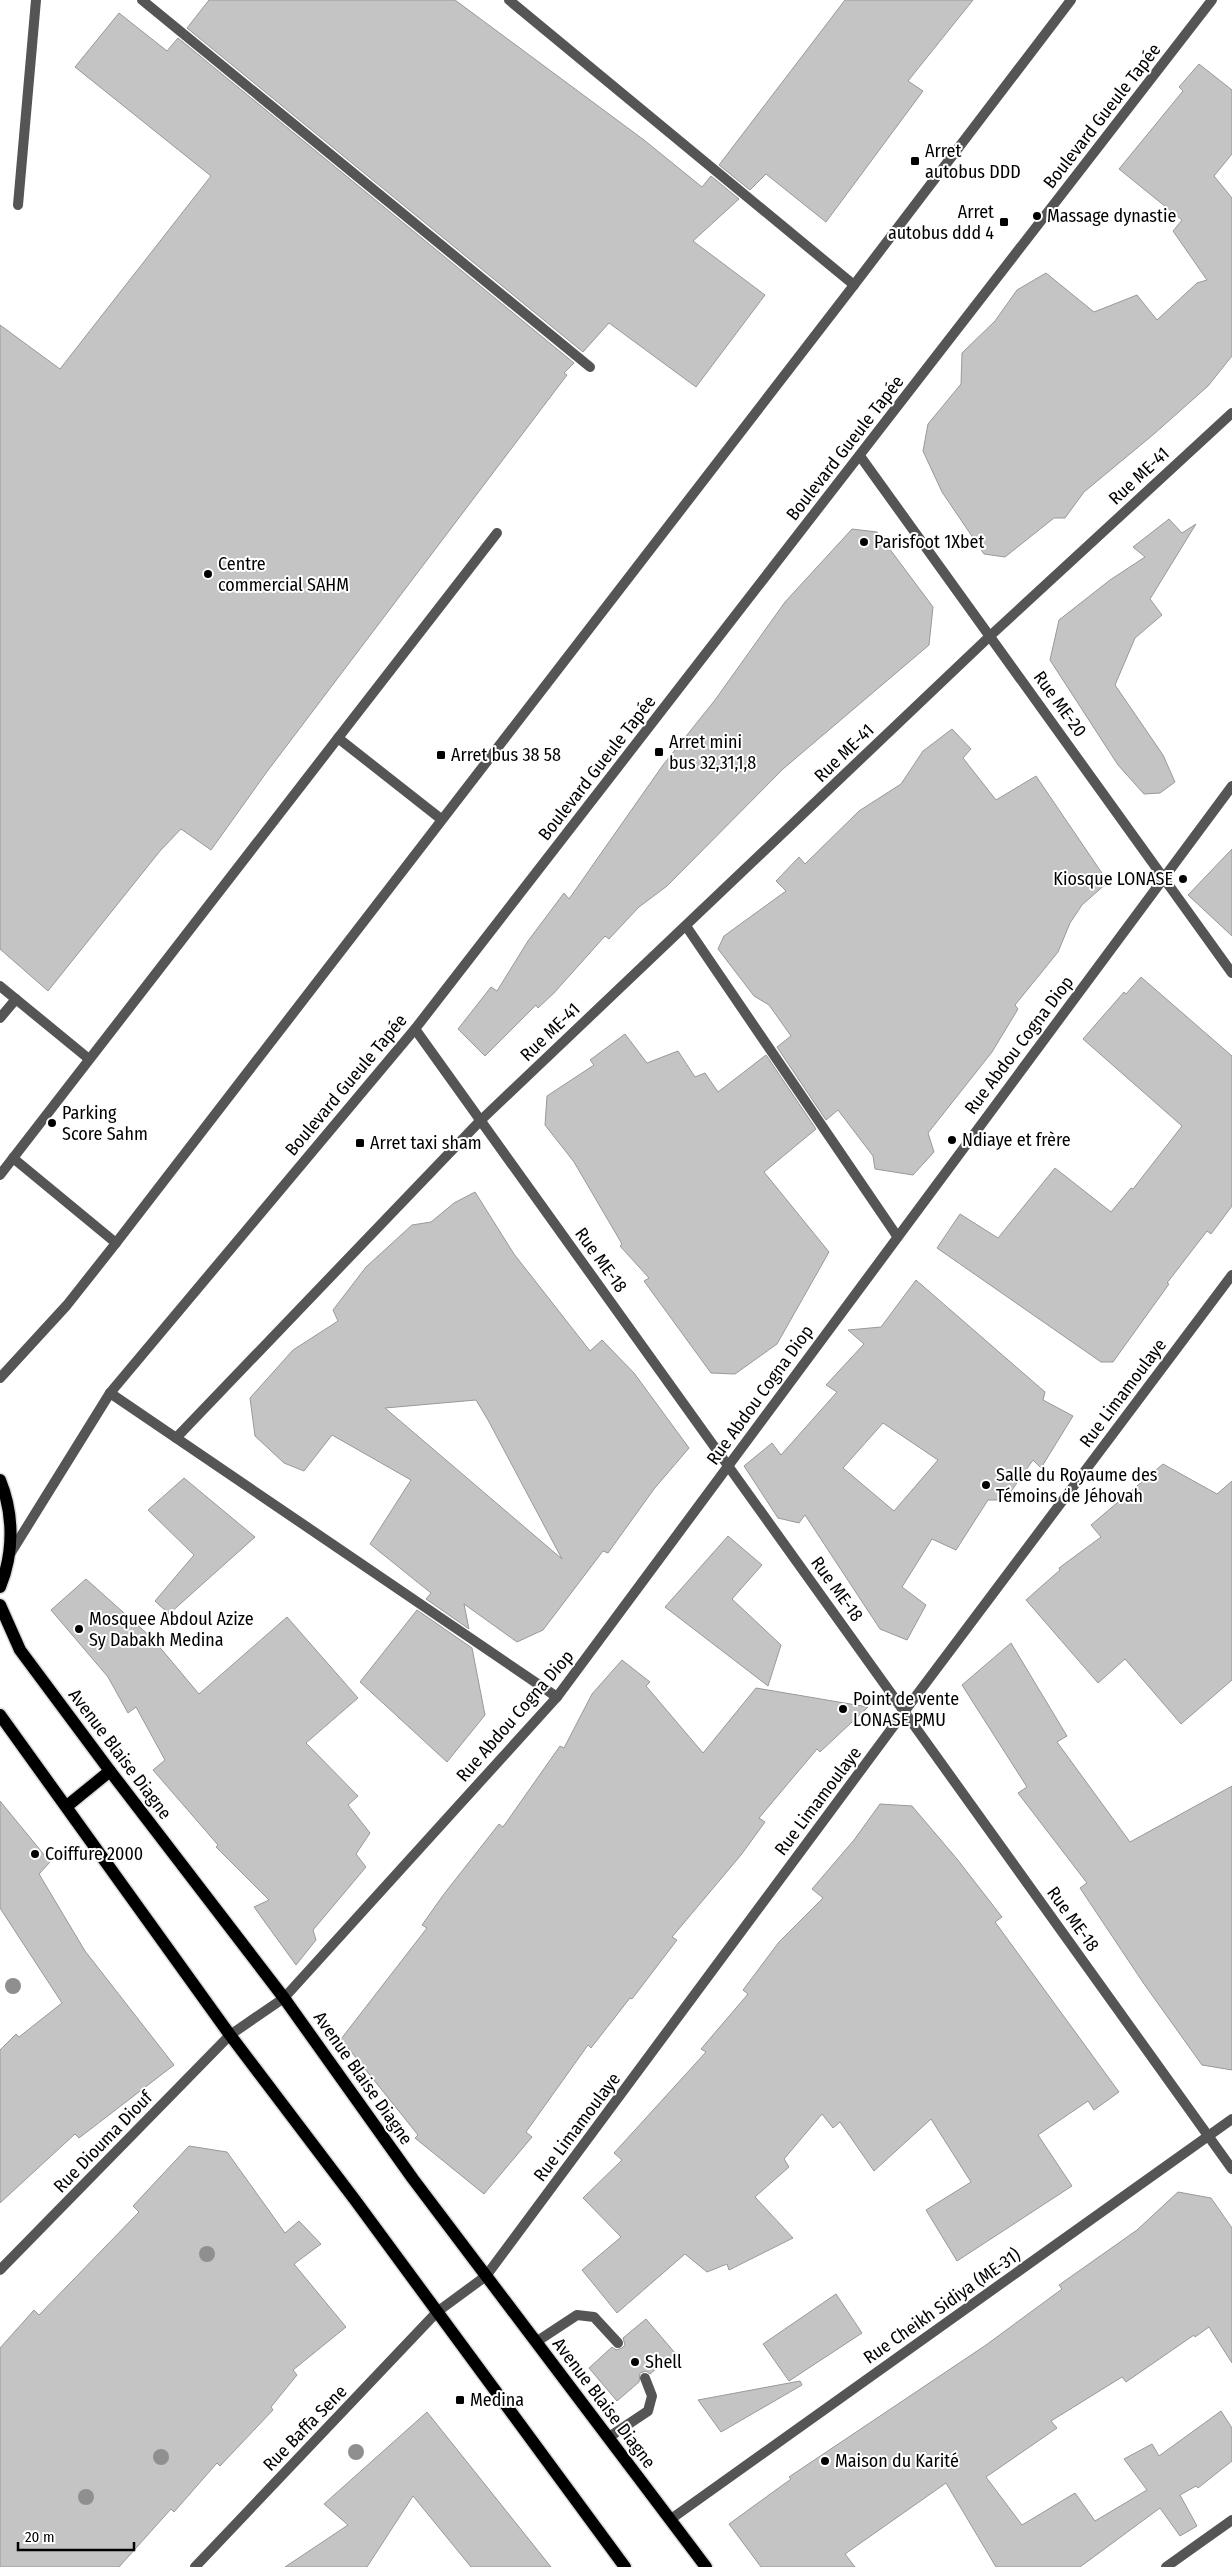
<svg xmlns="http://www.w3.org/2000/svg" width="1232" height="2567" font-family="'Fira Sans Condensed',sans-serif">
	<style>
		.building { fill: #c4c4c4; stroke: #999; fill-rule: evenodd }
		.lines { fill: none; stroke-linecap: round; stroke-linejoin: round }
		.primary-casing { stroke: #dbdbdb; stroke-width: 15 }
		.service { stroke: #555; stroke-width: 10 }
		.minor { stroke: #555; stroke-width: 10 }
		.tertiary { stroke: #555; stroke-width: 10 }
		.primary { stroke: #000; stroke-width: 12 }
		.tree { fill: #8f8f8f }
		.poi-dot { fill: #000; stroke: #fff; stroke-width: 2 }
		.labels { text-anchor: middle; stroke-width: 4; stroke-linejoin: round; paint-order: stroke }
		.street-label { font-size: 18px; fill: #000; stroke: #fff }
		.poi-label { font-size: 18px; fill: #000; stroke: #fff; text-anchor: start }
	</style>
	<rect width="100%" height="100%" fill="#fff"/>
	<g class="building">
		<path d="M209,0h246l189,140 58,47 9,-11 28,23 -46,42 72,54 -69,92 -87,-64 -26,29 -396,-324z"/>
		<path d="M845,0h128l-65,81 15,10 -97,131 -60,-48 -16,16 -31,-25z"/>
		<path d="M119,13l48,38 11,-13 396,325 -10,10 3,2 -301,398 -55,77 -30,-21 -21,22 -112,140 -48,-42v-624l60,44 151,-193 -136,-109z"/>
		<path d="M1199,64l33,26v64l-18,22 18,22v158l-24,30 -54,48 -70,58 -19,26h-11l-49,39 -21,-3 -42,-62 -19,-41 5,-27 33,-40 1,-31 33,-32 22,-31 29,-17 48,39 43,-17 20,25 40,-37 10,-3 -34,-49 9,-11 -63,-51 64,-78 -4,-4z"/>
		<path d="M1169,519l13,14 14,-9 -46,75 12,16 -27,23 -20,47 48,70 12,27 -15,11 -16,1 -26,-29 -68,-105 9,-40 51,-40 35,-23 -12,-10z"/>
		<path d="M852,529l25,3 56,75 -4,38 -146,124 -116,117 -28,21 -30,32 -4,-3 -51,57 -16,15 -2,-3 -51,51 -27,-27 33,-42 6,4 31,-50 36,-48 5,6 94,-134 52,-65 70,-98z"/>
		<path d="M952,729l19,20 -8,9 33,42 40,-24 72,106 -26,23 -12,18 -12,29 -43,53 3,4 -26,43 -64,81 6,19 -21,23 -38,-6 -2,-13 -35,-46 -12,10 -49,-73 14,-11 -22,-31 -15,-9 -36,-47 6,-13 62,-45 -10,-10 23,-24 6,7 54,-53 42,-27 22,-33z"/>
		<path d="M1232,849v87l-44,-41z"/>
		<path d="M1141,977l91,79v150l-21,28 -4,-3 -40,52 2,1 -56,78h-12l-164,-114 23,-34 38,24 57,-70 56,44 20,-24 2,1 49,-63 -99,-87 41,-47 2,2z"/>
		<path d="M625,1034l22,29 31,-12 17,26 10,-4 13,19 48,-37 50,74 -52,43 65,80 -52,92 -42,30 -24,-1 -67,-92 5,-3 -29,-32 2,-2 -48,-82 -29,-37 2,-29 47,-31 -4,-5z"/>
		<path d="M475,1192l39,62 76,97 12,-11 32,33 55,75 -35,41 -46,64 -5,-2 -60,79 -26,12 -53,-38 5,25 -43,-30 5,-6 -61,-49 41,-64 -79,-45 -28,36 -20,-8 -29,-27 -5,-38 43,-48 45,-29 -5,-11 33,-43 46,-42 19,-3 23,-19zM476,1400l12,20 74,139 -177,-151z"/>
		<path d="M916,1280l129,112 -2,8 30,16 -32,52 -8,-8 -28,40h-17l-32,50 -24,-11 -30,48 24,18 -19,35 -27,-11 -75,-114 -6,8 -21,-5 -34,-52 28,-23 9,12 56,-63 -11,-7 38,-41 -16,-14 33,-3zM883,1423l55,37 -44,51 -51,-43z"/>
		<path d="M1163,1464l54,30 15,-13v199l-51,44 -56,-65 -27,24 -72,-83 34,-30 -1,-2 42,-31 -10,-12z"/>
		<path d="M184,1478l71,59 -86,77 -14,-13 39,-46 -46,-45z"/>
		<path d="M728,1536l34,29 -30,34 49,46 -13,41 -103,-79z"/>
		<path d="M86,1579l66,59 47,56 88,-77 71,81 -52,45 52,53 -10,9 22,28 -14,21 10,13 -53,63 3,10 -20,25 -42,-58 15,-7 -53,-53 2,-2 -65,-75 12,-10 -29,-53 -8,6 -20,-36 -57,-67z"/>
		<path d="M417,1610l55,38 13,67 -38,47 -87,-80z"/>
		<path d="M1011,1643l56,93 -10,6 73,100 102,-56v284l-30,-5 -58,-81 -64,-96 7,-5 -69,-90 9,-6 -65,-102z"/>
		<path d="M622,1660l28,22 -4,4 57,67 53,-65 112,19 -48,45 -3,-3 -58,69 6,4 -24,33 -69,82 5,3 -45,59 -2,-1 -39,50 -3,-3 -62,87 6,5 -48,57 -69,-56 3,-3 -77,-96 86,-111 -5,-3 22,-31 55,-70 4,3 57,-81 4,2 28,-54z"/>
		<path d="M0,1801l50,61 -11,12 46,77 89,114 -95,73 -4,-4 -75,69v-153l16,-16 3,3 43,-34 -62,-95z"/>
		<path d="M880,1804l32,2 45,53 45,58 -7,5 124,170 -25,18 -6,-9 -50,34 34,51 -115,75 -31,-51 45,-28 -40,-63 -57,52 -34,-49 -7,6 -11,-14 -38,45 5,8 -34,30 38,41 -64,32 -2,-6 -20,8 -22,-18 -68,59 -35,-43 39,-33 -38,-39 39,-38 -8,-7 92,-101 -5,-3 47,-55 -5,-4 36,-48 44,-44 -11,-9 42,-49z"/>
		<path d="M189,2146l38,6 58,81 14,-12 22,23 -27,20 52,63 -53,43 4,5 -26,32 2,3 -53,56 -3,-3 -43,49 -3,-3 -52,58h-119v-219l34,-38 5,5 100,-103 -6,-6z"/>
		<path d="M1178,2192l33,6 21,30v135l-23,-36 -14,10 -1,-2 -68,47 -4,-5 -71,44 6,7 -71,49 36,48 53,-32 20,28 52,-31 -23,-31 28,-15 7,12 62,-45 11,17v33l-34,27 -2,-2 -16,9 17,31 -17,10 -20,-28 -80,59h-84l-50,-84 -101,71 10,13h-94l-32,-43 62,-45 -2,-2 197,-132 76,-56 -3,-4 78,-55z"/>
		<path d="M836,2294l26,39 -73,48 -26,-37z"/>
		<path d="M646,2319l29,34 -25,21 -4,-3 -6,2 -1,9 -22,19 -28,-33 23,-21 4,3 6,-2 3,-3 -2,-7z"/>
		<path d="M800,2381l2,4 -81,47 -23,-32z"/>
		<path d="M427,2412l124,155h-80l-58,-71 -46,71h-82l63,-42 -24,-21z"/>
	</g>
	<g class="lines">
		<defs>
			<g id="primary">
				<path d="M0,1480c14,34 14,73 0,107"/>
				<path d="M0,1605l20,45 90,121 174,227 129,181 293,388"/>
				<path d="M0,1715l230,320 125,165 270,367"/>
				<path d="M67,1806l43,-35"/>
			</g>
		</defs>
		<use href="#primary" class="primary-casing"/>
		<g class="service">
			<path d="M18,205l18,-205"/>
			<path d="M338,738l159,-205"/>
			<path d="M0,986l89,73"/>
			<path d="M0,1018l16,-19"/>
			<path d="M13,1158l103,85"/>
			<path d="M0,1175l338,-437 103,81"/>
			<path d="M536,2342l41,-27 17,2 24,26"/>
			<path d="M609,2437l39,-26 4,-15 -7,-18"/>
		</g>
		<g class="minor">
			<path d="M142,0l448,367"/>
			<path d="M509,0l345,285"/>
			<path d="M860,456l372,517"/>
			<path d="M686,926l211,310"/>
			<path d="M415,1029l817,1140"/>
			<path d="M110,1393l447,304"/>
			<path d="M176,1438l304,-317 510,-485 242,-223"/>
			<path d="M0,2270l230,-235 54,-37 273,-301 675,-911"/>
			<path d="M671,2519l561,-400"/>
			<path d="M195,2567l242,-255 49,-36 418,-564 328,-437"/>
			<path d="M1166,2567l66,-47"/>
		</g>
		<g class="tertiary">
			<path d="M0,1378l67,-73 49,-62 738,-958 217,-285"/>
			<path d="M10,1554l100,-161 305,-364 797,-1029"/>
		</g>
		<use href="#primary" class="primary"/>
	</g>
	<g class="tree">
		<circle cx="13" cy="1986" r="8"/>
		<circle cx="207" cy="2254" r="8"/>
		<circle cx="356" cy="2452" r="8"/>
		<circle cx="161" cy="2457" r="8"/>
		<circle cx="86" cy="2497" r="8"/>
	</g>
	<g class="poi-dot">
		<rect x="910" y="156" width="10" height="10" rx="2.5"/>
		<circle cx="1037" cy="216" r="5"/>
		<rect x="999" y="217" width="10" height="10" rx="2.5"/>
		<circle cx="864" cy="542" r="5"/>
		<circle cx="208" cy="574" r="5"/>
		<rect x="654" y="747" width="10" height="10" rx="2.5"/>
		<rect x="436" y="750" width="10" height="10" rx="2.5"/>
		<circle cx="1183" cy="879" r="5"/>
		<circle cx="52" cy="1123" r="5"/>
		<circle cx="952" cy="1140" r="5"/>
		<rect x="355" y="1138" width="10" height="10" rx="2.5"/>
		<circle cx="986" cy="1485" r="5"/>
		<circle cx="79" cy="1629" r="5"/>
		<circle cx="843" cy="1709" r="5"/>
		<circle cx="35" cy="1854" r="5"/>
		<circle cx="635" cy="2362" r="5"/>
		<rect x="455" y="2395" width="10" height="10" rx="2.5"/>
		<circle cx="825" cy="2461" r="5"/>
	</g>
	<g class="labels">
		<g class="street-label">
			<text transform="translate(1102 116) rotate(-52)" y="6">Boulevard Gueule Tapée</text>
			<text transform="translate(845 448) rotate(-52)" y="6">Boulevard Gueule Tapée</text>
			<text transform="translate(1139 476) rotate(-43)" y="6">Rue ME-41</text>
			<text transform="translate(1060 704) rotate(54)" y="6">Rue ME-20</text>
			<text transform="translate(844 753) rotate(-44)" y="6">Rue ME-41</text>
			<text transform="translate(597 768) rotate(-52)" y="6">Boulevard Gueule Tapée</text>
			<text transform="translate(550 1032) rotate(-44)" y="6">Rue ME-41</text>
			<text transform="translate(1019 1045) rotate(-53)" y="6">Rue Abdou Cogna Diop</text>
			<text transform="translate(346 1085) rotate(-50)" y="6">Boulevard Gueule Tapée</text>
			<text transform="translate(601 1260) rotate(54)" y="6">Rue ME-18</text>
			<text transform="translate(1123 1393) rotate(-53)" y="6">Rue Limamoulaye</text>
			<text transform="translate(760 1395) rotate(-54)" y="6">Rue Abdou Cogna Diop</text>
			<text transform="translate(837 1589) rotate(54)" y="6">Rue ME-18</text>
			<text transform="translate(515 1716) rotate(-49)" y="6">Rue Abdou Cogna Diop</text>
			<text transform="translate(120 1754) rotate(53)" y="6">Avenue Blaise Diagne</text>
			<text transform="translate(818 1801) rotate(-53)" y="6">Rue Limamoulaye</text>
			<text transform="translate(1073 1919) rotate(54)" y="6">Rue ME-18</text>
			<text transform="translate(363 2078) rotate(55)" y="6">Avenue Blaise Diagne</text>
			<text transform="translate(577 2127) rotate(-53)" y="6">Rue Limamoulaye</text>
			<text transform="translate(103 2142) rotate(-46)" y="6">Rue Diouma Diouf</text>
			<text transform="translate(942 2306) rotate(-35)" y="6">Rue Cheikh Sidiya (ME-31)</text>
			<text transform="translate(604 2403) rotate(53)" y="6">Avenue Blaise Diagne</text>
			<text transform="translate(305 2428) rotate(-46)" y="6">Rue Baffa Sene</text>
		</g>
		<g class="poi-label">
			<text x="925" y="157">Arret<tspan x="925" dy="21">autobus DDD</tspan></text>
			<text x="994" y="218" text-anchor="end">Arret<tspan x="994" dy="21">autobus ddd 4</tspan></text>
			<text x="1047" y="222">Massage dynastie</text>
			<text x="874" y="548">Parisfoot 1Xbet</text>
			<text x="218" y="570">Centre<tspan x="218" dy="21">commercial SAHM</tspan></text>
			<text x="669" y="748">Arret mini<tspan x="669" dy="21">bus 32,31,1,8</tspan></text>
			<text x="451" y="761">Arret bus 38 58</text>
			<text x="1173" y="885" text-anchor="end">Kiosque LONASE</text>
			<text x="62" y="1119">Parking<tspan x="62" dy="21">Score Sahm</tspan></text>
			<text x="962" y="1146">Ndiaye et frère</text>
			<text x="370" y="1149">Arret taxi sham</text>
			<text x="996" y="1481">Salle du Royaume des<tspan x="996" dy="21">Témoins de Jéhovah</tspan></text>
			<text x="89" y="1625">Mosquee Abdoul Azize<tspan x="89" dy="21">Sy Dabakh Medina</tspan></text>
			<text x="853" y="1705">Point de vente<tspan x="853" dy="21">LONASE PMU</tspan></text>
			<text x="45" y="1860">Coiffure 2000</text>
			<text x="645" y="2368">Shell</text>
			<text x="470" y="2406">Medina</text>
			<text x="835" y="2467">Maison du Karité</text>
		</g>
	</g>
	<path d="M18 2542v8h116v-8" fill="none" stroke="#000000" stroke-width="2.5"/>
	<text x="25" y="2542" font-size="15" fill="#000000" stroke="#ffffff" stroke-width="4" paint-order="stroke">20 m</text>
</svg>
